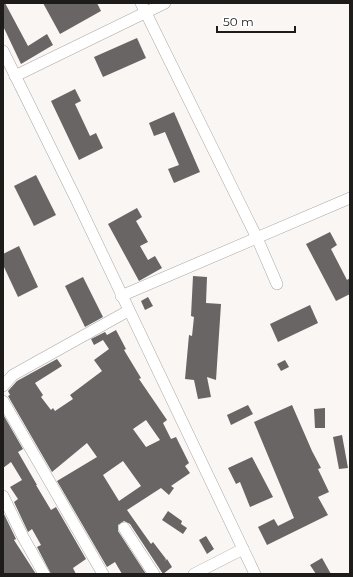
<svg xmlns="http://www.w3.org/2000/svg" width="353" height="577" font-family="Montserrat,sans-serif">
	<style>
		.building { fill: #686564; fill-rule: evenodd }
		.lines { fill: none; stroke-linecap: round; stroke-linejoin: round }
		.street-casing { stroke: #aaa8a6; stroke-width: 12 }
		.street { stroke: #fff; stroke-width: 11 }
	</style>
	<rect width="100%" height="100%" fill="#f9f6f4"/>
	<g class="building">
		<path d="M3,3h2l23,43 19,-12 6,11 -32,19 -18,-38z"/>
		<path d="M43,3h54l4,8 -41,23z"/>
		<path d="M137,38l9,20 -43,19 -9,-20z"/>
		<path d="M75,89l6,12 -6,3 15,32 6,-3 7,15 -24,12 -28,-59z"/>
		<path d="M174,112l26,60 -26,11 -6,-14 11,-4 -14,-33 -11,4 -5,-13z"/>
		<path d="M36,175l20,40 -22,11 -20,-40z"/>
		<path d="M137,208l5,9 -6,4 12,21 -8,4 8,14 7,-4 7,12 -23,13 -31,-57z"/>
		<path d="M330,232l7,13 -6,4 16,31 3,-2v16l-14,7 -30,-57z"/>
		<path d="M19,246l19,41 -20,10 -15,-32v-11z"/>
		<path d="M193,276l14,1 -1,26 15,1 -5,76 -9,-3 4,20 -13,2 -4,-19 -9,-1 4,-44 3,1 2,-19 -3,-1z"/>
		<path d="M83,277l20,40 -18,10 -20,-41z"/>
		<path d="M148,297l5,9 -8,4 -4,-9z"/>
		<path d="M310,305l8,18 -40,19 -8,-18z"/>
		<path d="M116,330l10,19 -2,1 17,28 -2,1 28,41 -4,3 8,16 5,-2 13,26 -4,3 5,7 -19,13 3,2 -5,7 -8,-7 -34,22 24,34 2,-2 13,17 -1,2 2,-2 5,8 -9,7 -33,-50 -6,-3 -6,4v6l28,43h-24l-7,-12 -8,5 -50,-86 40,-24 -10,-14 -35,29 -44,-76 2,-1 -2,-4 9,-10 40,-22 5,7 -27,17 8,12 -2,2 10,13 2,-2 2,3 18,-12 -3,-4 32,-24 -8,-11 15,-11 -6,-9 -9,5 -3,-6 14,-7 2,3zM146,420l14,20 -14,7 -13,-18zM123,461l18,25 -22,15 -16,-26z"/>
		<path d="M285,360l4,7 -8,4 -4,-7z"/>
		<path d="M248,405l5,9 -22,11 -4,-10z"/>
		<path d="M292,405l20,46 9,17 -3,1 11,23 -11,5 10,18 -61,30 -9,-18 16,-8 4,7 16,-8 -40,-96z"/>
		<path d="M325,408v20h-10l-1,-19z"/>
		<path d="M4,416l19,33 -5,3 19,33h-1l15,25 5,-3 30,52 -13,9 3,6h-25l-14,-27 4,-2 -9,-16 -4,3 -14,-30 4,-3 -8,-12 12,-7 -11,-18 -8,6z"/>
		<path d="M342,435l6,33 -9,1 -6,-32z"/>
		<path d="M252,457l21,40 -23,10 -10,-25 -4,2 -8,-16z"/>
		<path d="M168,511l14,10 -1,3 6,4 -4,6 -21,-14z"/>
		<path d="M3,512l13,27 -2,1 22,34h-33z"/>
		<path d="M206,536l8,13 -7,5 -8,-14z"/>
		<path d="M322,558l9,16h-15l-6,-9z"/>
	</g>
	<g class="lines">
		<defs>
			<g id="street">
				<path d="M141,3l116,235 20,46"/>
				<path d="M3,51l74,150 178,373"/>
				<path d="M15,76l150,-73"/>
				<path d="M121,296l229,-98"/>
				<path d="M3,386l10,-11 115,-64"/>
				<path d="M3,401l100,173"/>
				<path d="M3,496l20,41 21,37"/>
				<path d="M124,528l30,46"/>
				<path d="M194,574l49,-25"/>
			</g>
		</defs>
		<use href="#street" class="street-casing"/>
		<use href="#street" class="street"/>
	</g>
	<rect width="353" height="577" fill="none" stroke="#1d1c1b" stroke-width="8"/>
	<path d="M217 26v6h78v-6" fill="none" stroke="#1d1c1b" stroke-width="2"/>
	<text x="223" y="26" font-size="12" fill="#1d1c1b" stroke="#ffffff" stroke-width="3" paint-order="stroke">50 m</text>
</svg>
